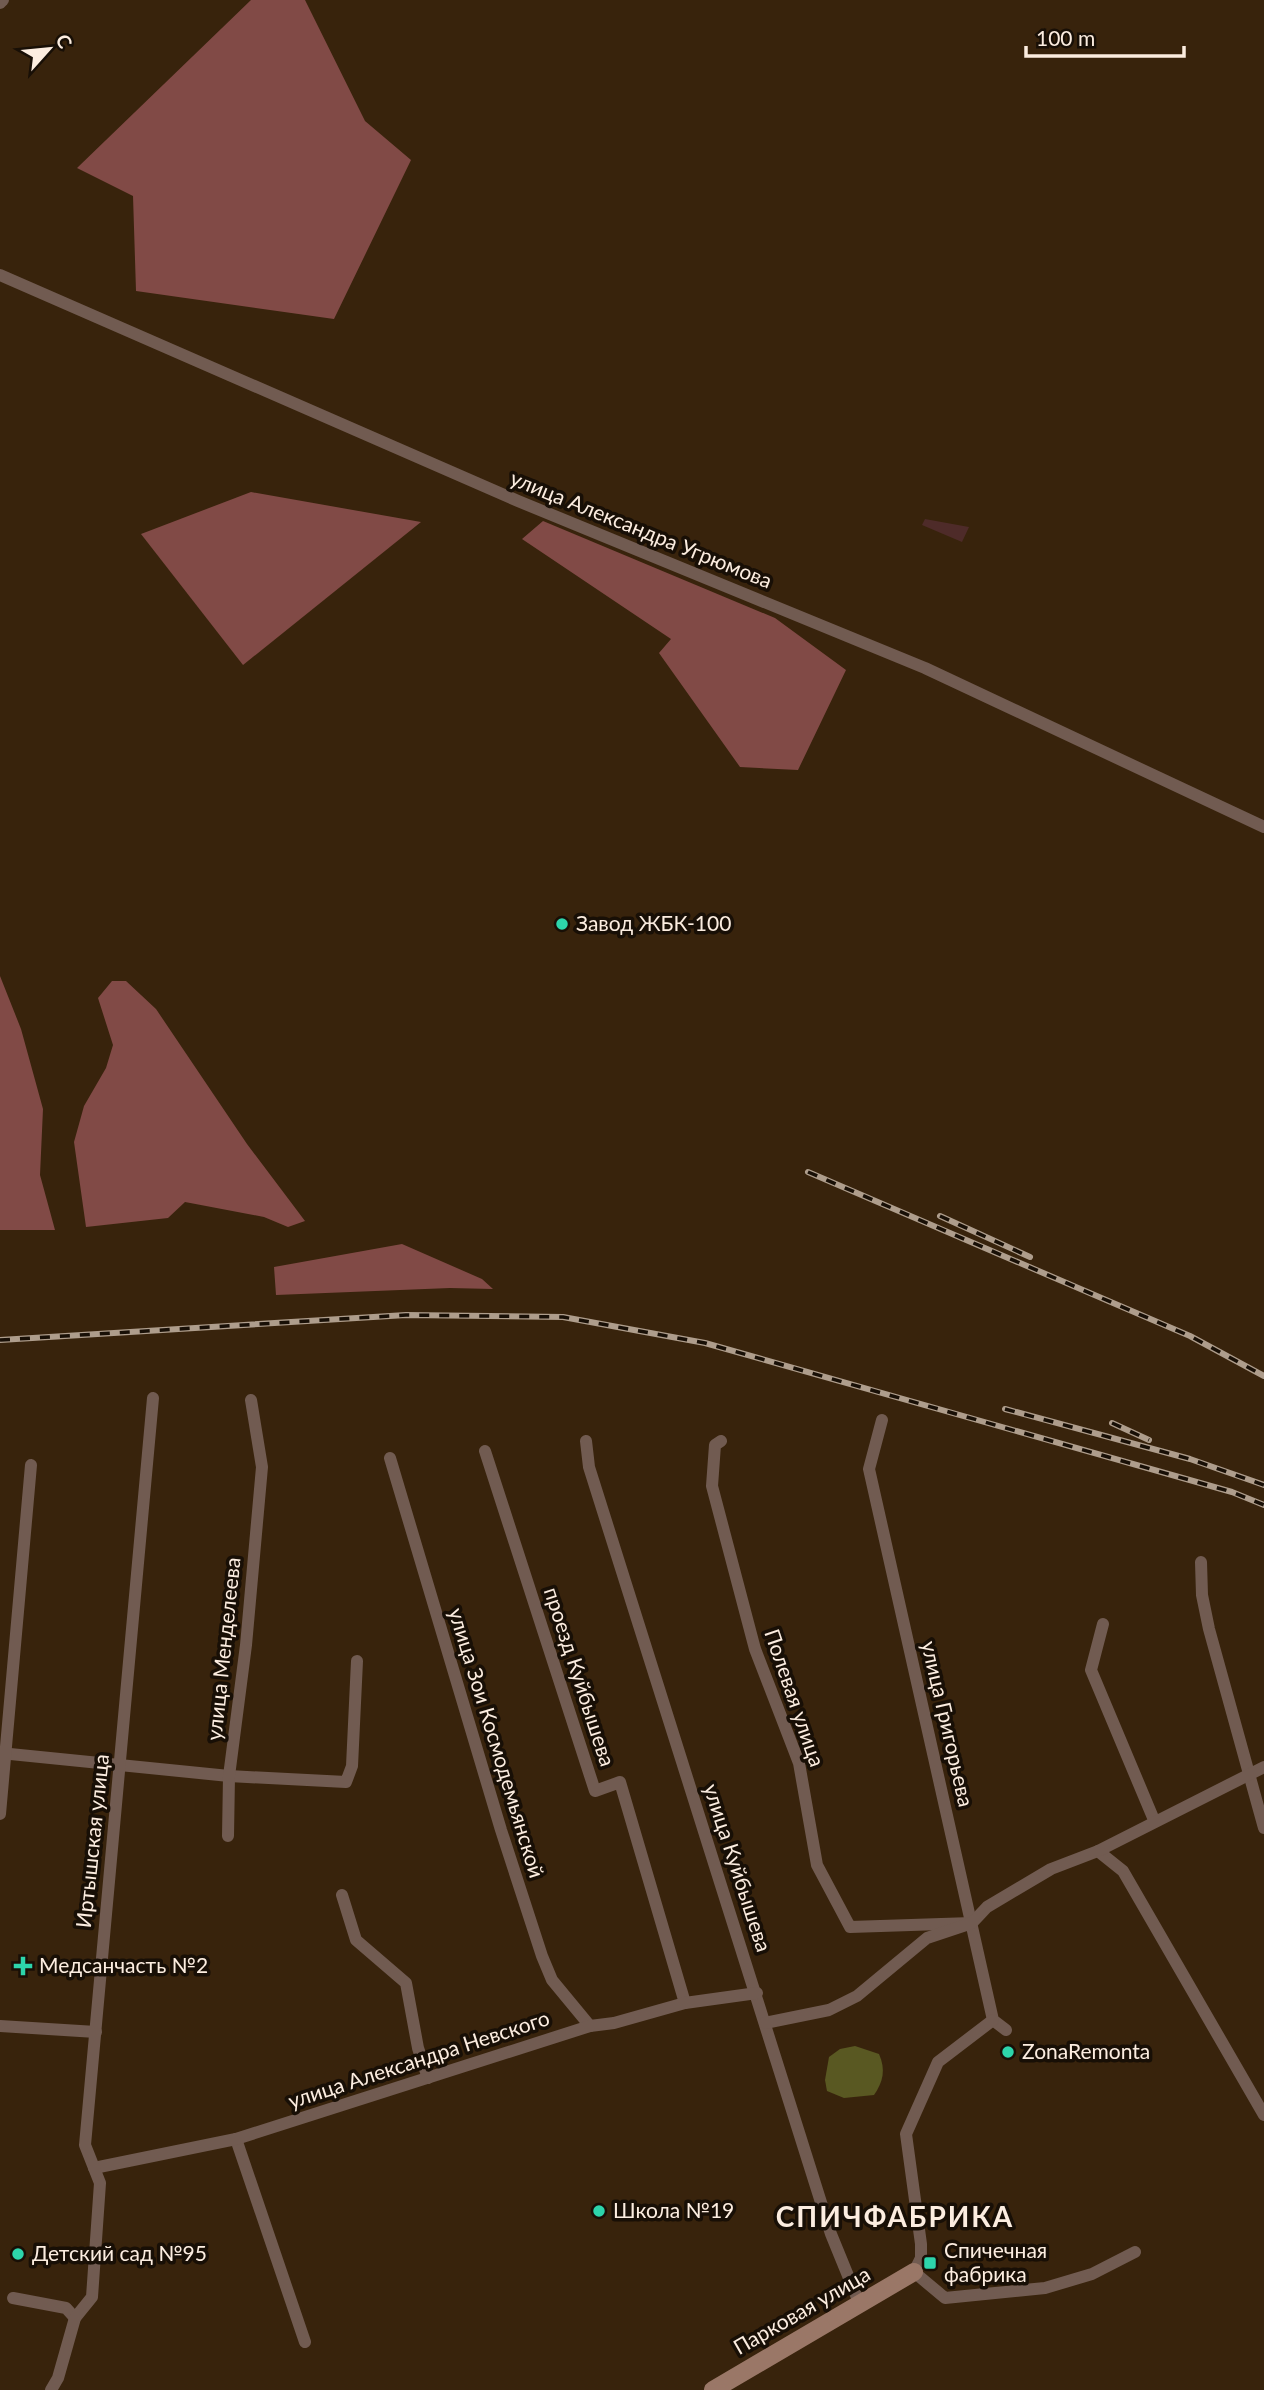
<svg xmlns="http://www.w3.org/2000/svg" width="1264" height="2390" font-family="Lato,sans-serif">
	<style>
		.green { fill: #4e2b29 }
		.forest { fill: #814a46 }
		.water { fill: #595822 }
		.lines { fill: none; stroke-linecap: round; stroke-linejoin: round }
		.street { stroke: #715b51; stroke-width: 12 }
		.secondary { stroke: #9a7767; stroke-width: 18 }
		.rail-casing { stroke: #ae9d8c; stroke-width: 6 }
		.rail { stroke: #180f06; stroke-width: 3.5; stroke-dasharray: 10; stroke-linecap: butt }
		.poi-dot { fill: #2dd5ab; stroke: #180f06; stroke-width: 2.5 }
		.labels { text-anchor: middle; stroke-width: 7; stroke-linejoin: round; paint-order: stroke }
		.street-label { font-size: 21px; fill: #fcede0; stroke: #180f06 }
		.poi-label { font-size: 21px; fill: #fcede0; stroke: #180f06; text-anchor: start }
		.district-label { font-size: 28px; font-weight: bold; letter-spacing: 2px; fill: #fcede0; stroke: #180f06 }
	</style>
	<rect width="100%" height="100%" fill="#38230c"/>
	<path class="green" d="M925,519l44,8 -7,15 -40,-17z"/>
	<g class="forest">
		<path d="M251,0h54l60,121 46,39 -77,159 -198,-28 -3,-95 -56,-28z"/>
		<path d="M251,492l170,30 -178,143 -102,-131z"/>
		<path d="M543,521l232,97 71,52 -48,100 -58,-3 -81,-114 12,-14 -149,-100z"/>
		<path d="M0,976l21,53 22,80 -3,66 15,55h-55z"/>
		<path d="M112,981h14l30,28 91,135 58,77 -17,6 -24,-10 -79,-15 -17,16 -82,9 -12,-85 10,-36 22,-38 7,-23 -15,-47z"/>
		<path d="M402,1244l80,35 11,10 -43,-1 -174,7 -2,-28z"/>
	</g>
	<path class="water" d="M855,2046l24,8c7,16 4,28 -5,41l-30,3 -17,-7 -2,-11 4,-23 11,-8z"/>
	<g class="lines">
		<g class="street">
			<path d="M0,3l3,-3"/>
			<path d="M0,275l518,226 407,167 339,159"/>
			<path d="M882,1420l-13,49 124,551 13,10"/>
			<path d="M586,1441l3,26 242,767 29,71"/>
			<path d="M721,1441l-6,4 -3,41 43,163 44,114 18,102 33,62 122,-4"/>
			<path d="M485,1451l110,340 25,-9 65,221"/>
			<path d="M390,1458l111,372 41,126 10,24 38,46"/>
			<path d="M1201,1562l1,33 7,34 55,199"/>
			<path d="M1103,1624l-12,46 63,150"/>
			<path d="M0,1753l229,23 117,6 6,-16 5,-105"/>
			<path d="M0,1814l31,-349"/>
			<path d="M228,1836l1,-60 17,-131 16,-178 -11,-67"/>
			<path d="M1098,1851l25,20 141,244"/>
			<path d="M342,1895l14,45 50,43 12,65 10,30"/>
			<path d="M993,2020l-55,42 -32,72 15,110v14l-7,14 31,26 100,-10 47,-14 43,-22"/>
			<path d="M765,2023l64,-13 28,-14 70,-58 45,-15 15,-16 64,-38 47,-18 166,-84"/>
			<path d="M0,2026l96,6"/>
			<path d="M236,2139l69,203"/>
			<path d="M94,2168l142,-29 354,-113 24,-3 71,-20 72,-10"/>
			<path d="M13,2298l53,10 9,10"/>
			<path d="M51,2390l7,-12 17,-60 17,-21 8,-114 -15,-38 68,-747"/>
		</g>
		<path class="secondary" d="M713,2390l201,-118"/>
		<defs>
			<g id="rail">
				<path d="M808,1172l382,164 74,40"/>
				<path d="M940,1216l90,41"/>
				<path d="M0,1340l406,-25 157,2 142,26 527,149 32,13"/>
				<path d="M1005,1409l185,50 74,26"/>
				<path d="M1112,1423l37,17"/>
			</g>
		</defs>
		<use href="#rail" class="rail-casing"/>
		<use href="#rail" class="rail"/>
	</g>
	<g class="poi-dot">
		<circle cx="562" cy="924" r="7"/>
		<path d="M19.5 1955.5h7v7h7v7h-7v7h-7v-7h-7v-7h7z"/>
		<circle cx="1008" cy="2052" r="7"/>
		<circle cx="599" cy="2211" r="7"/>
		<circle cx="18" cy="2254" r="7"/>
		<rect x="923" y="2256" width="14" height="14" rx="3.5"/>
	</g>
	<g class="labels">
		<g class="street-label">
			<text transform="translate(641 530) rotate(22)" y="7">улица Александра Угрюмова</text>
			<text transform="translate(224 1649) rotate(-84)" y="7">улица Менделеева</text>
			<text transform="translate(579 1677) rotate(72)" y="7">проезд Куйбышева</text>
			<text transform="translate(794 1698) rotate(71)" y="7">Полевая улица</text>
			<text transform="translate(947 1724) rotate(77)" y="7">улица Григорьева</text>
			<text transform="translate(496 1743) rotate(73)" y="7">улица Зои Космодемьянской</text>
			<text transform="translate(93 1841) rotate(-84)" y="7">Иртышская улица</text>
			<text transform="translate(737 1868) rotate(72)" y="7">улица Куйбышева</text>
			<text transform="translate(419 2060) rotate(-18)" y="7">улица Александра Невского</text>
			<text transform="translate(802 2311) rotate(-30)" y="7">Парковая улица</text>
		</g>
		<g class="poi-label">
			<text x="576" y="931">Завод ЖБК-100</text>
			<text x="39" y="1973">Медсанчасть №2</text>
			<text x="1022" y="2059">ZonaRemonta</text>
			<text x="613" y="2218">Школа №19</text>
			<text x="944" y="2258">Спичечная<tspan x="944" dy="24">фабрика</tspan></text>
			<text x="32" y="2261">Детский сад №95</text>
		</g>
		<g class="district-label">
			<text x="895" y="2227">СПИЧФАБРИКА</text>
		</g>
	</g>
	<g transform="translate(49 49) rotate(63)" stroke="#180f06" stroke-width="5" paint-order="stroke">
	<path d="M0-5L12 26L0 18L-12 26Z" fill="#fcede0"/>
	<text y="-10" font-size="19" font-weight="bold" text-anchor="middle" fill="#fcede0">С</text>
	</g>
	<path d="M1026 46v10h158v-10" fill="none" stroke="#fcede0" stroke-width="3.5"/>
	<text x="1036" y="46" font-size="21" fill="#fcede0" stroke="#180f06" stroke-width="5" paint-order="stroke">100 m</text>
</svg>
